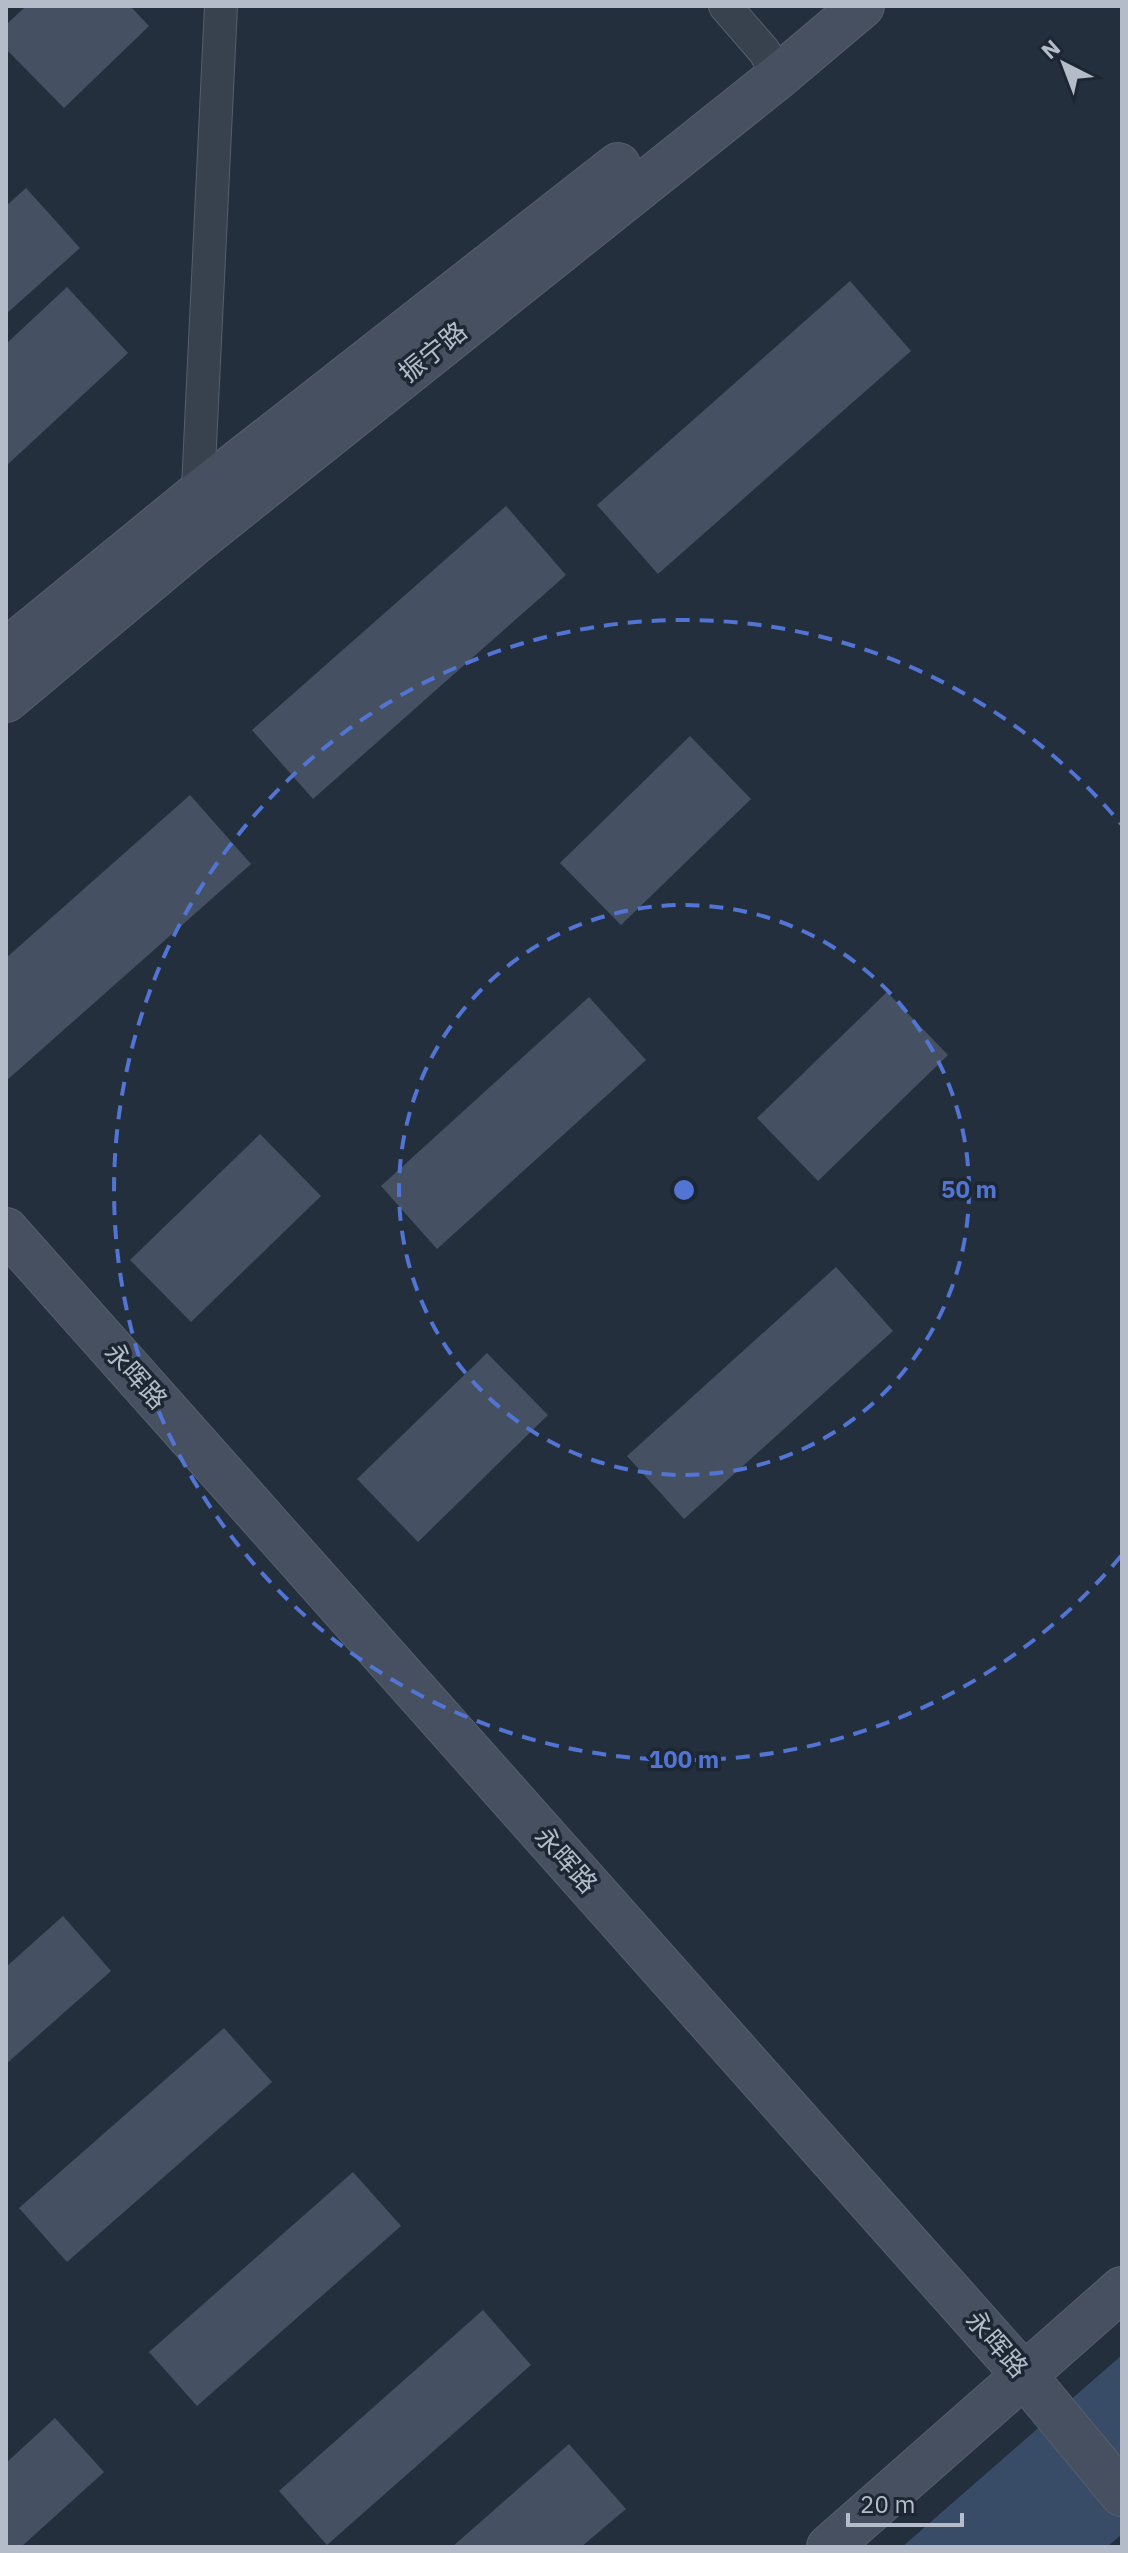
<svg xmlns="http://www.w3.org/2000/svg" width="1128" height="2553" font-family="'IBM Plex Sans','Noto Sans SC',sans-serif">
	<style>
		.water { fill: #394c67 }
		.building { fill: #455162 }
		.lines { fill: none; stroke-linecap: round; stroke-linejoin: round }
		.street-casing { stroke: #565f6c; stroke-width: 34 }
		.secondary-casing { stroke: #565f6c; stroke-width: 46 }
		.street { stroke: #38414e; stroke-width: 32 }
		.secondary { stroke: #465061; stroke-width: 44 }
		.ring { fill: none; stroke: #5274d3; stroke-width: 4; stroke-dasharray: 14 10 }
		.labels { text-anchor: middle; stroke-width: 7; stroke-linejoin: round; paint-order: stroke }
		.street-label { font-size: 26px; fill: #b4bcc9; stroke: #1d2633 }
		.centre { fill: #5274d3; stroke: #1d2633; stroke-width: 4 }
		.ring-label { font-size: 24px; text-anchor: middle; font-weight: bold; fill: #5274d3; stroke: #1d2633; stroke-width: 7; stroke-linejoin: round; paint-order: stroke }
	</style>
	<rect width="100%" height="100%" fill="#242f3e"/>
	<path class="water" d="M1122,2355v179l-15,13h-205z"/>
	<g class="building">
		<path d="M26,6h104l19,20 -85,82 -58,-59v-24z"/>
		<path d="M26,188l54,60 -74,66v-108z"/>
		<path d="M850,281l61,70 -253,223 -61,-69z"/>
		<path d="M67,287l61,66 -122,113v-122z"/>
		<path d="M506,506l60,69 -253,224 -61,-69z"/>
		<path d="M690,736l61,63 -130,126 -61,-62z"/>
		<path d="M190,795l61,69 -245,217v-123z"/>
		<path d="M887,992l61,63 -130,126 -61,-63z"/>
		<path d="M589,997l57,63 -209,189 -56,-63z"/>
		<path d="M260,1134l61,62 -130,126 -61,-62z"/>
		<path d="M836,1267l57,64 -209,188 -57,-63z"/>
		<path d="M487,1353l61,62 -130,127 -61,-63z"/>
		<path d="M63,1916l48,55 -105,93v-97z"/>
		<path d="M224,2028l48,54 -205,180 -48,-54z"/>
		<path d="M353,2172l48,54 -204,180 -48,-54z"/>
		<path d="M483,2310l48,55 -204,180 -48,-54z"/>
		<path d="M55,2418l49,54 -83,75h-15v-84z"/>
		<path d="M569,2444l57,65 -45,38h-129z"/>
	</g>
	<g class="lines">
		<defs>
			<g id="street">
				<path d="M725,6l39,45 15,25"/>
				<path d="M197,508l24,-502"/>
			</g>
			<g id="secondary">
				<path d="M6,651l192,-157 420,-329"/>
				<path d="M6,700l188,-157 585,-467 83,-70"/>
				<path d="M6,1230l1018,1145 98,119"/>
				<path d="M829,2547l293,-258"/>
			</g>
		</defs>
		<use href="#street" class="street-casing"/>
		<use href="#secondary" class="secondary-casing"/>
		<use href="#street" class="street"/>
		<use href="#secondary" class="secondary"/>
	</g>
	<g class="ring">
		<circle cx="684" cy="1190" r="285"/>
		<path d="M1121 1556A570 570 0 1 1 1121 824"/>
	</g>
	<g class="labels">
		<g class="street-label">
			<text transform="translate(433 352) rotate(-39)" y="9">振宁路</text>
			<text transform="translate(136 1376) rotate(48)" y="9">永晖路</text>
			<text transform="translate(566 1860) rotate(48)" y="9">永晖路</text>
			<text transform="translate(997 2344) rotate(49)" y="9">永晖路</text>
		</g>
	</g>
	<circle cx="684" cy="1190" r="12" class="centre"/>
	<g class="ring-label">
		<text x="969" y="1198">50 m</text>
		<text x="684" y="1768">100 m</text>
	</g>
	<rect width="1128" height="2553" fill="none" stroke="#b4bcc9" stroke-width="16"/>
	<g transform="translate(1064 64) rotate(318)" stroke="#1d2633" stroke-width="6" paint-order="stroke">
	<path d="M0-6L14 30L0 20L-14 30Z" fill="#b4bcc9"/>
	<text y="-12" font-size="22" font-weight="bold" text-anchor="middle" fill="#b4bcc9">N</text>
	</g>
	<path d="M848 2513v12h114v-12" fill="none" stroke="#b4bcc9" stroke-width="4"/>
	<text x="860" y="2513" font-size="24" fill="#b4bcc9" stroke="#1d2633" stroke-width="6" paint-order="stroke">20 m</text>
</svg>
